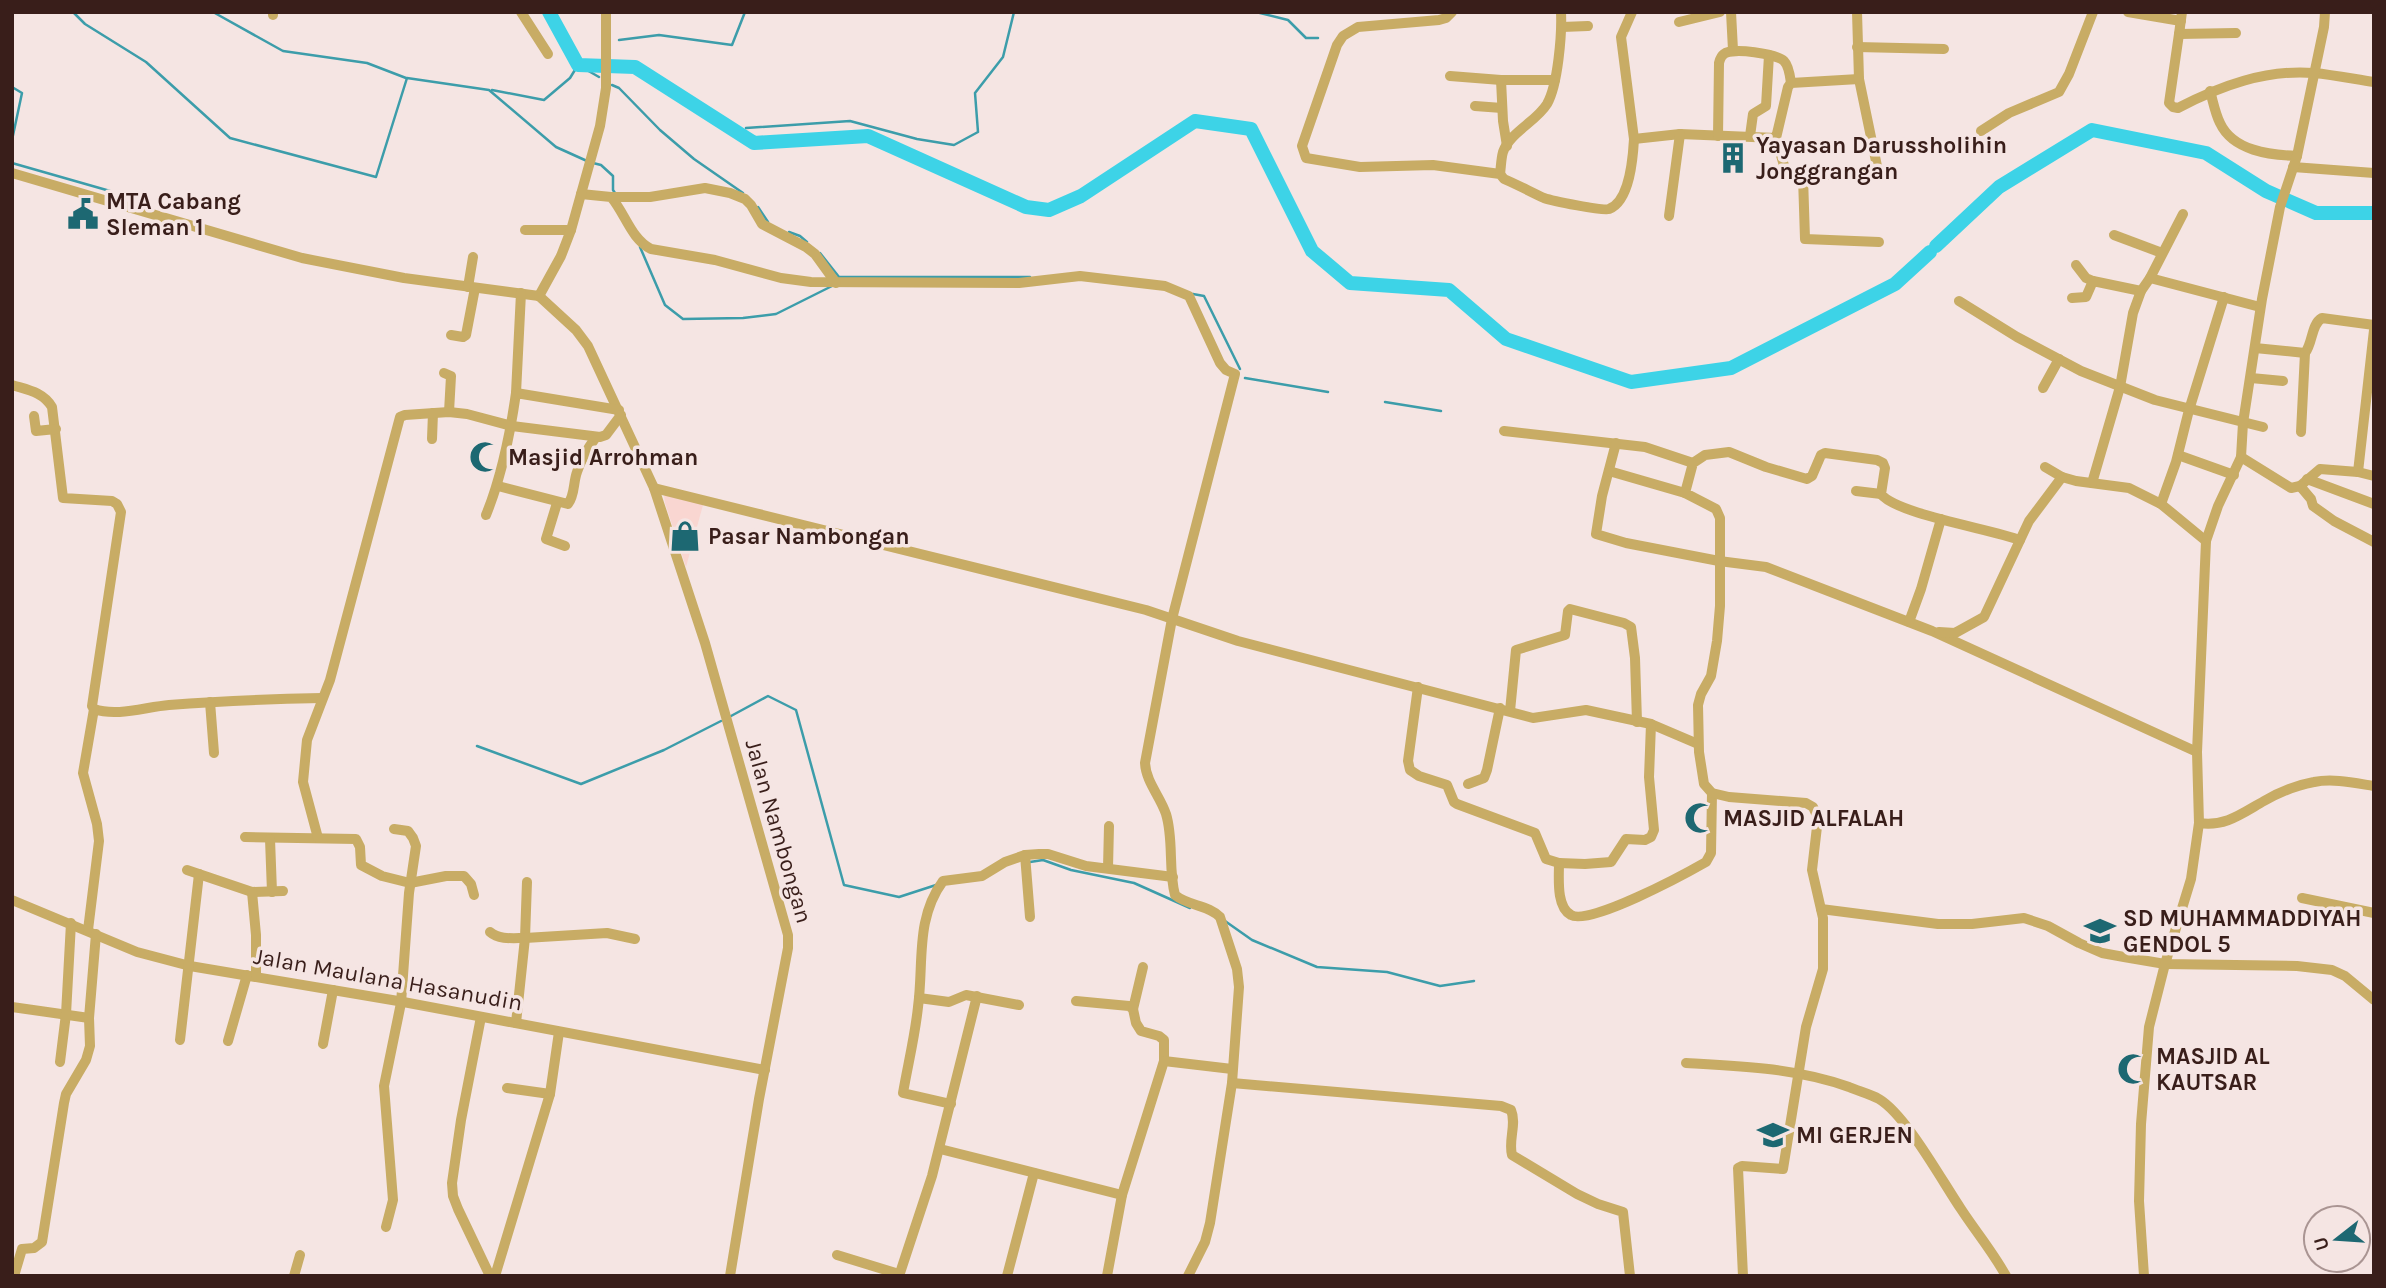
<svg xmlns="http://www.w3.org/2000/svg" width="2386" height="1288" font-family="Karla,sans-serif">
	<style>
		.built { fill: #f9d6d1 }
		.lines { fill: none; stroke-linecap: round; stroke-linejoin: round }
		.stream { stroke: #3c9daa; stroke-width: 2.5 }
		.river { stroke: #3dd3e7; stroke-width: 14 }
		.minor { stroke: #c8ac65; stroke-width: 10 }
		.labels { text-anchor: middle; stroke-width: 7; stroke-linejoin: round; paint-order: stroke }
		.poi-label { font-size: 23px; font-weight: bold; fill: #391e1a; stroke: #f5e5e3; text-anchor: start }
		.street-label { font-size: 23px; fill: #391e1a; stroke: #f5e5e3 }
	</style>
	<rect width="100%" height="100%" fill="#f5e5e3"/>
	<path class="built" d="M669,494l34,11 -17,62 -21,-64 -1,-7z"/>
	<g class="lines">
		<g class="stream">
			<path d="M73,12l12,12 61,38 84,76 146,39 31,-99 82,12 67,57 31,14"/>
			<path d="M213,12l70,39 84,12 39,15"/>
			<path d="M1256,12l32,8 18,18h12"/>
			<path d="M619,40l40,-5 73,10 13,-33"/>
			<path d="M612,85l7,3 41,42 34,29 49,34"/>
			<path d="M12,87l10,6 -10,47"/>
			<path d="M492,90l52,10 26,-22 8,-13 21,12"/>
			<path d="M746,128l104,-7 67,18 37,6 24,-13 -3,-39 28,-36 11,-45"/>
			<path d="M12,163l98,28"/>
			<path d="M593,163l8,2 12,11v14l2,3"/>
			<path d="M758,207l10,15"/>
			<path d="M789,232l11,4 7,6"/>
			<path d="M640,247l25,58 18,14 60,-1 33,-4 56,-28"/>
			<path d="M820,253l19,24h191"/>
			<path d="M1193,294l11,2 36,73"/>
			<path d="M1245,378l83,14"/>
			<path d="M1385,402l56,9"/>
			<path d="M731,716l37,-20 28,14 48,175 55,12 37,-12"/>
			<path d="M477,746l104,38 83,-34 57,-29"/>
			<path d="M1030,862l13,-2 28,10 63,13 56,25"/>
			<path d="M1225,921l27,19 65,27 70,5 53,14 34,-5"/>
		</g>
		<g class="river">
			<path d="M549,12l29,53 57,2 119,76 114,-7 158,71 23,3 32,-14 114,-75 56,8 61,122 38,32 99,7 57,49 125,43 100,-14 164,-84 35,-32"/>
			<path d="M1936,246l63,-59 93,-57 114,23 60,38 50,22h58"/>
		</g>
		<g class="minor">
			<path d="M521,12l27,42"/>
			<path d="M1452,12l-6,6 -7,2 -81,7 -15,9 -6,9 -35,101 4,12 54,9 73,-2 67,9 4,5c14,6 27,13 40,19 8,3 59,13 65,11 21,-8 24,-52 25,-70"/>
			<path d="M1632,12l-11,25 13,102 46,-5 96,4 12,-51 3,-4 68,-4"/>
			<path d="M1731,12l2,38"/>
			<path d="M2128,12l53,9"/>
			<path d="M2182,12l-3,22 57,-1"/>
			<path d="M273,15v-3"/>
			<path d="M1679,22l41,-10"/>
			<path d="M1562,27l26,-1"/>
			<path d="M2179,34l-10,69 4,4 5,1c42,-22 88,-39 136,-35 20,2 40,6 60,9"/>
			<path d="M1857,47l87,2"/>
			<path d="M1450,76l51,4h54"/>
			<path d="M1501,80l2,41 4,25"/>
			<path d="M2210,91c3,10 5,22 10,32 13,28 50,32 77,33"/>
			<path d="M1475,106l27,2"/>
			<path d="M1981,131l28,-18 50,-21 10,-18 24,-62"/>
			<path d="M1718,136l1,-73c1,-4 2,-7 5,-9 8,-7 53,0 60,7 5,5 6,15 7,22"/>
			<path d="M1750,136l3,-22 13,-8 3,-51"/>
			<path d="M1776,138l11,38 16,1 75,-6 -19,-92 -2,-67"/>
			<path d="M2293,167l81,6"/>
			<path d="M12,173l290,85 102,20 135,18"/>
			<path d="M1500,174c1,-7 1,-15 3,-22 7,-20 33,-30 44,-48 11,-19 15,-70 14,-92"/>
			<path d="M1803,177l2,62 74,3"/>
			<path d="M581,194l30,3c14,16 20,42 40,52l64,11 66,18 30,4 208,1 61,-7 85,10 24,10 31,67 6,7 9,4 -63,245 -27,144c1,19 15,33 21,51 8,26 2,55 9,81 13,11 34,10 45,22l17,52 2,18 -7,96 -22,140 -5,19 -17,34"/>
			<path d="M611,197h39l55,-9 25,5 15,6 6,6 11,19 44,23 9,7 21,29"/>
			<path d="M1669,216l11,-82"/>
			<path d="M525,230h46"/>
			<path d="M2114,235l48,18"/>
			<path d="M2076,265l10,13 7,3"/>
			<path d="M2150,278l110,29"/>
			<path d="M468,287l5,-30"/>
			<path d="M539,296l37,34 12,16 66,142 51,155 83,292v13l-29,151 -29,177"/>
			<path d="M539,296l22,-40 10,-26 29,-104 6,-38v-76"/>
			<path d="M2072,298l14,-1 7,-16 48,10"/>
			<path d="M1959,301l58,36 64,34 74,29 108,27"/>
			<path d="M451,335l12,2 3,-2 9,-47"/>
			<path d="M2255,348l50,5c8,-10 6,-29 17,-35l52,7"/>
			<path d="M444,373l7,3 -2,36"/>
			<path d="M2251,378l32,3"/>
			<path d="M12,385c16,5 31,7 40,22l11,91 49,3 5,3 4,8 -29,194 2,3c23,8 51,-2 75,-4 51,-4 102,-6 153,-7"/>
			<path d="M2043,388l16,-29"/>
			<path d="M516,393l5,-100"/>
			<path d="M34,416l2,15 20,-2"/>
			<path d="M1504,431l141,16 48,16"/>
			<path d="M2301,432l4,-79"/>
			<path d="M432,439l1,-26"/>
			<path d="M1616,443l-14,53 -6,38 30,9 93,18 47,6 166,64 265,121"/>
			<path d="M2178,455l56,20"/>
			<path d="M2241,457l50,31 9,-2 20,-17 38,3 16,4"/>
			<path d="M2045,467l17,10 14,4 53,7 32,16 45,37"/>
			<path d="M1609,471l76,22"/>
			<path d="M2358,472l16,-142"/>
			<path d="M2307,479l67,25"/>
			<path d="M2092,483l28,-96 13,-74 8,-22 9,-13 33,-64"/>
			<path d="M498,486l70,18c7,-9 5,-21 9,-32 4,-13 11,-24 19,-35"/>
			<path d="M2300,486l11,13 2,7 21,15 40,21"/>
			<path d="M654,488l492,122 92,31 295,77 53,-8 65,14 47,20"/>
			<path d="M1856,491l25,3"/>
			<path d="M557,503l-11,36 19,7"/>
			<path d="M2161,504l15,-42 13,-52 35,-113"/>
			<path d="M486,515c16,-39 24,-80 30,-122l103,17"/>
			<path d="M1909,622l12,-33 20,-70"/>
			<path d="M1939,632l16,1 29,-16 45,-96 33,-44"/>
			<path d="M1418,687l-10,74 2,9 9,6 28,9 7,17 3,2 78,29 11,26 13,4c0,15 -3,44 12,52 18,11 114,-41 135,-53l5,-9 1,-60"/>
			<path d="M210,702l4,51"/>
			<path d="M1510,711l6,-61 49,-15 3,-24 2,-2 54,14 7,4 4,31 2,64"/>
			<path d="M1468,784l16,-6 3,-8 13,-62"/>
			<path d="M2199,823c26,4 42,-9 65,-22 14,-8 33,-16 50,-19 19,-4 41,1 60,4"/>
			<path d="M245,837l111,2 4,8 1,18 21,11 28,7 36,-7h18l7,8 3,11"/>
			<path d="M318,838l-15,-56 4,-42 23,-60 70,-263 5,-2 44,-3 18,2 45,12 88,11 6,-2 15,-20"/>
			<path d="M270,839l2,53"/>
			<path d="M1025,855l5,62"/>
			<path d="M1559,863l26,1 26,-2 15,-23 19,1 6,-3 3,-7 -5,-53 2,-53"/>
			<path d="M1108,868l1,-42"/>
			<path d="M187,870l65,22 31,-1"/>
			<path d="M252,892l4,43v41"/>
			<path d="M2302,898l72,15"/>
			<path d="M12,900l125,52 53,14 208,35 367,69"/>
			<path d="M1821,909l117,15h34l52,-6 24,8 31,17 23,10 22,4 41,7 132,2 35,4 13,6 29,24"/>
			<path d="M88,930l11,-89 -2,-17 -14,-51 11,-64"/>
			<path d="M490,932c9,8 24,6 35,6l2,-56"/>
			<path d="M919,998l30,4 17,-7 53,10"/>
			<path d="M1076,1001l53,5 4,3 3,14 5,8 18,5 5,4v21"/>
			<path d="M12,1007l77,11"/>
			<path d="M1133,1009l10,-42"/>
			<path d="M481,1017l-20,103 -9,63 1,13 5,13 32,67"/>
			<path d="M516,1023l9,-85 82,-5 28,6"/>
			<path d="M180,1040l19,-166"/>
			<path d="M228,1041l19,-66"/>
			<path d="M323,1044l10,-54"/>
			<path d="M60,1062l6,-48 5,-91"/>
			<path d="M1686,1063c55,3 110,5 163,24 9,4 21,7 30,12 27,16 63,82 82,110 15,23 32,43 45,67"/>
			<path d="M1232,1083l269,23 10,4c6,14 -3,30 1,45l65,39 21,10 25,8 7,64"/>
			<path d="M507,1088l43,6"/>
			<path d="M951,1104l-48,-11c5,-29 12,-57 15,-86 6,-44 -3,-88 25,-126l39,-5 23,-14 20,-7 14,-1h9l38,12 87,11"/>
			<path d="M940,1149l182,46"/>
			<path d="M386,1227l7,-27 -9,-114 17,-83 8,-110 7,-47 -3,-8 -5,-7 -14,-2"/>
			<path d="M837,1255l62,19"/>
			<path d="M14,1276l8,-27 12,-1 8,-6 22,-139 2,-9 20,-34 4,-14 -1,-28 7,-84"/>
			<path d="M294,1276l6,-21"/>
			<path d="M495,1276l55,-182 9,-62"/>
			<path d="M899,1276l33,-100 45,-180"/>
			<path d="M1007,1276l27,-103"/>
			<path d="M1107,1276l15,-81 42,-134 68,8"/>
			<path d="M1743,1276l-5,-108 4,-2 41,3 23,-142 17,-58v-51l-11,-48 6,-52 -5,-11 -7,-4 -77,-6 -17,-4 -8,-9 -5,-32 -1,-47 3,-11 10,-18 6,-35 3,-35v-88l-4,-9 -31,-16 8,-30 12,-8 24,-3 37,15 41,12 5,-3 9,-21 4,-2 52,7 6,3 2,5 -4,26c15,20 110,35 139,46"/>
			<path d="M2144,1276l-5,-75 2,-77 8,-97 16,-63 26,-85 8,-56 -2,-71 9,-211 12,-35 23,-49 2,-34 19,-124 18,-92 17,-51 27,-129 1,-15"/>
		</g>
	</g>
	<defs>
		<symbol id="building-bare" viewBox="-9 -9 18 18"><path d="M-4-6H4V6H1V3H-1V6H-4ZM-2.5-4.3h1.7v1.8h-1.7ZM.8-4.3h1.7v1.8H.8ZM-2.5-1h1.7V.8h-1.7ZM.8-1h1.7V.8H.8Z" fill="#1d6872" stroke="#f5e5e3" stroke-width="2.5" paint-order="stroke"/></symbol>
		<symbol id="civic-bare" viewBox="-9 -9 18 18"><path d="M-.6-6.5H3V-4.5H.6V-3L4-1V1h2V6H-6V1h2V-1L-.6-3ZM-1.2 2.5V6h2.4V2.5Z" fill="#1d6872" stroke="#f5e5e3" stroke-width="2.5" paint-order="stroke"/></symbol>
		<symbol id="mosque-bare" viewBox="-9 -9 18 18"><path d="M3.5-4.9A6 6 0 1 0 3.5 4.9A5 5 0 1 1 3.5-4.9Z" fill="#1d6872" stroke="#f5e5e3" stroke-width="2.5" paint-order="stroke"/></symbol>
		<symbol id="shop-bare" viewBox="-9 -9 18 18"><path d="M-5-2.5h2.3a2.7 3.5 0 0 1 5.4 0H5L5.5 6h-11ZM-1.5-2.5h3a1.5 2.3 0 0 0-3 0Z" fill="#1d6872" stroke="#f5e5e3" stroke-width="2.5" paint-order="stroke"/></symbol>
		<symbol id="school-bare" viewBox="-9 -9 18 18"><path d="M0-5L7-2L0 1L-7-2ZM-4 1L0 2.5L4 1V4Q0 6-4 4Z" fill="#1d6872" stroke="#f5e5e3" stroke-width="2.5" paint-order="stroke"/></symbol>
	</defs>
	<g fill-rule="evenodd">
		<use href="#building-bare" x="1711" y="136" width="44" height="44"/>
		<use href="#civic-bare" x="61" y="192" width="44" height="44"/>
		<use href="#mosque-bare" x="463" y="435" width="44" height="44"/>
		<use href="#shop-bare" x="663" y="514" width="44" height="44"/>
		<use href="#mosque-bare" x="1678" y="796" width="44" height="44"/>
		<use href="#school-bare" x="2078" y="909" width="44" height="44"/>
		<use href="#mosque-bare" x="2111" y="1047" width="44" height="44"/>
		<use href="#school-bare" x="1751" y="1113" width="44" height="44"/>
	</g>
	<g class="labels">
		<g class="poi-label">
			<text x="1756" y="153">Yayasan Darussholihin<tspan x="1756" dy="26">Jonggrangan</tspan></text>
			<text x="106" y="209">MTA Cabang<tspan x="106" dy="26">Sleman 1</tspan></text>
			<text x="508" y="465">Masjid Arrohman</text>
			<text x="708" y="544">Pasar Nambongan</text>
			<text x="1723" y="826">MASJID ALFALAH</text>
			<text x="2123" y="926">SD MUHAMMADDIYAH<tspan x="2123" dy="26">GENDOL 5</tspan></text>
			<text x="2156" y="1064">MASJID AL<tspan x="2156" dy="26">KAUTSAR</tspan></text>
			<text x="1796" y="1143">MI GERJEN</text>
		</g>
		<g class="street-label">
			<text transform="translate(779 831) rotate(74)" y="8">Jalan Nambongan</text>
			<text transform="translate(388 979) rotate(10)" y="8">Jalan Maulana Hasanudin</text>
		</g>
	</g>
	<rect width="2386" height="1288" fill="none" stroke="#391e1a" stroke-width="28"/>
	<g transform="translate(2337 1239) rotate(253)"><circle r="33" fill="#f5e5e3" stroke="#aa9593" stroke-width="2"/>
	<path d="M0-5L12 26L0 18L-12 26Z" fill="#1d6872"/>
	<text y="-10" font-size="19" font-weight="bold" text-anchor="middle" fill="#391e1a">U</text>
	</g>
</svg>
